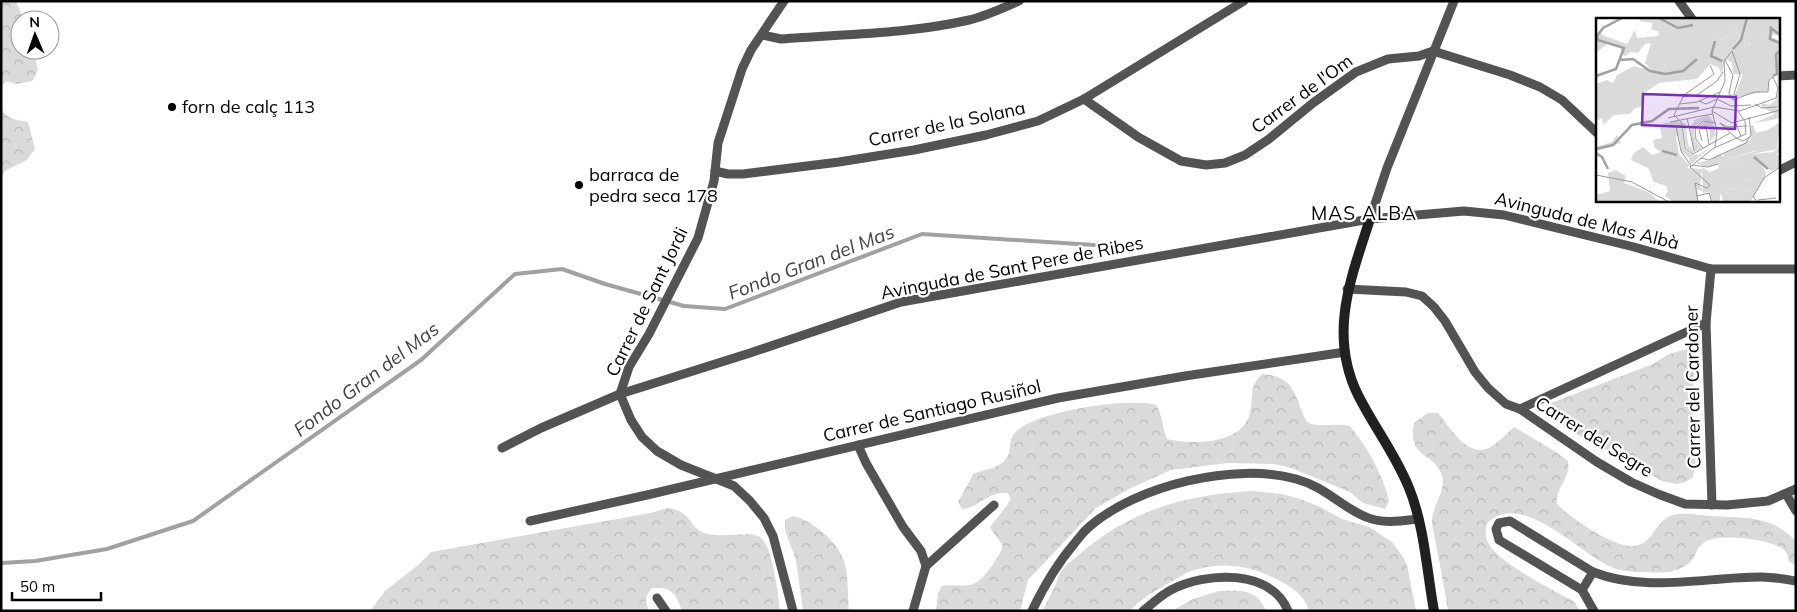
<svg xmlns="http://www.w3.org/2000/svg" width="1797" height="612" font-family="Mulish,sans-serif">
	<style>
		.forest { fill: url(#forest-crowns) }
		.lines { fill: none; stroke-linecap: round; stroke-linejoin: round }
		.stream { stroke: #a1a1a1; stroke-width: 4 }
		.street { stroke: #535353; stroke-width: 9 }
		.secondary { stroke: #202020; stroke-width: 10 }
		.poi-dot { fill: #000; stroke: #fff; stroke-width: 2 }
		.labels { text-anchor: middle; stroke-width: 4.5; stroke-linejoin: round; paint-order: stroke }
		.street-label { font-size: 18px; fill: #000; stroke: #fff }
		.poi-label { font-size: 18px; fill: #000; stroke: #fff; text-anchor: start }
		.neighbourhood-label { font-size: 19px; letter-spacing: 1px; fill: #000; stroke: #fff }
		.water-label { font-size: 19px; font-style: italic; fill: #424242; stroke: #fff }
		.inset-river { fill: none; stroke: #a1a1a1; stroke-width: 2.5 }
		.inset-road { fill: none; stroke: #999; stroke-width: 1 }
		.view { fill: #7b2cbf; fill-opacity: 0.15; stroke: #7b2cbf; stroke-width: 2.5 }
		.inset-edge { fill: none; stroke: #000; stroke-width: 2.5 }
	</style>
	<defs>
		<pattern id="forest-crowns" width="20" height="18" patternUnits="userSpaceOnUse" patternTransform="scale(1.25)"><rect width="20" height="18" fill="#dadada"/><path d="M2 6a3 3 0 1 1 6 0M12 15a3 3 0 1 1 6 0" fill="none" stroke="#b9b9b9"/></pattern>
	</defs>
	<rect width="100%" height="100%" fill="#fff"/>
	<g class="forest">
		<path d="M1,1h15l8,19h-4v30h14l4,20 -6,11 -16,3 -10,-3 -5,6z"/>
		<path d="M1,108c5,11 15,12 27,14l7,27 -8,11 -22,11 -4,7z"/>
		<path d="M1687,349l7,6c1,20 -3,40 -1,59 2,22 5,42 0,63l-7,5 -9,2 -15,-3 -96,-53 -21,-19 6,-6 102,-39 16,-10z"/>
		<path d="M1262,374c35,2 32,24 45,48 14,7 28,0 43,4 17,21 33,48 39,75l-4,8 -22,-6 -13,-11 -59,-24 -17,-4 -46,-1 -57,7 -42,19 -33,19 -68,72 -8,31h-84l2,-18 4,-7c10,-2 18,1 28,-1 13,-2 27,-26 33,-38 -3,-8 -9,-12 -13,-20l21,-27 -3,-7c-19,-3 -29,15 -46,16l-4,-7 16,-29c12,-3 31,-6 35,-20 2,-10 0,-17 10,-24 23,-18 109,-32 137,-24 7,11 6,23 11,34 25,6 75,6 83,-26 4,-17 -2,-25 12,-39z"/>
		<path d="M1428,413h10c12,14 29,45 51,35 9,-5 17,-14 25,-21l39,23 15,11c3,19 -13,25 -11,43 15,15 54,42 75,42 22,0 22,-26 41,-31 12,-3 26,0 38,1 27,2 55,-1 77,18 2,2 7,5 8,8 1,6 0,16 0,23l-7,-3c-1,-6 -1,-9 -6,-13 -14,-10 -64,-16 -78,-7 -14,9 -5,20 -29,28 -11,4 -26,2 -37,2 -12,0 -24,-2 -34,-8 -29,-15 -88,-76 -119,-39 0,5 -1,10 1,15 5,20 70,52 88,62l5,9h-132c-3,-20 -7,-41 -11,-61 -1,-9 -5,-20 -5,-30 1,-15 14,-29 10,-44 -6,-24 -35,-16 -28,-53z"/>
		<path d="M1254,491l28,3 18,5 18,7 24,13 27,8 23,15 11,15 4,8 9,46h-107c-3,-14 -17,-24 -29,-30 -30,-16 -56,-20 -89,-10 -8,3 -16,9 -24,13 -15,9 -25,13 -37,27h-88c5,-9 10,-18 14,-27 1,-3 2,-8 4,-11 4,-7 13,-13 19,-18 50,-45 109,-61 175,-64z"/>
		<path d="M667,508c26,3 21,19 37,25 16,6 40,-2 54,3 15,5 20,60 22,75h-98c-6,-18 -10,-24 -30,-23 -7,8 -8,14 -2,23h-280l15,-20 33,-26 13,-13 220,-39z"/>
		<path d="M793,516c19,4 45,26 51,45 4,11 4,36 5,50h-46l-7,-51 -9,-24 -2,-7v-9z"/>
		<path d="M1219,591c21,-1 38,-2 47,20h-94l21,-12z"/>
	</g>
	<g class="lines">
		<path class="stream" d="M1,563l34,-2 72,-12 86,-28 228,-161 94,-86 47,-5 43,15 79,22 41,3 197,-75 172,11"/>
		<g class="street">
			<path d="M1679,1l13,18"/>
			<path d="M762,35l19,4c62,-5 127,-5 188,-19 17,-4 34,-12 50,-19"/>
			<path d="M1778,76l18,-1"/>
			<path d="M1084,99l54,38 43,24 25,4 19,-2 20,-8 24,-16 44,-36 43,-31 32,-13 31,-3 14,-5 77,24 30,12 22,13 35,33"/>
			<path d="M715,171l13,3h15l96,-12 75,-12 72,-15 52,-14 46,-22 160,-98"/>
			<path d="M1778,171l18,-9"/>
			<path d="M1370,219l17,-51 67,-167"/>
			<path d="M1711,269l-5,54 6,182"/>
			<path d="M1347,289l59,3 16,4 12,11 11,14 30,51 13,16 18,16 14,5 77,53 34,20 27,12 27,10 42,1 41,-4 28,-12"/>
			<path d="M620,394l9,-27 20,-33 49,-96 16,-57 4,-38 24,-74 9,-19 33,-49"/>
			<path d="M620,394l11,26 11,17 15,14 24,14 53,21 16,15 14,17 9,18 20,75"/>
			<path d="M1520,409l186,-86"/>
			<path d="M858,445l8,18 37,64 18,24 5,15 -13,45"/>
			<path d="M502,448l39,-20 79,-34 130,-41 151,-51 469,-83 94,-8 40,4 130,32 77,22h85"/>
			<path d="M1786,494l10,17"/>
			<path d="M530,521l117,-26 411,-97 127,-22 160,-24"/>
			<path d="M926,566l68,-61"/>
			<path d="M1582,590l11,-18"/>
			<path d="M657,598l9,13"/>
			<path d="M1032,611c12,-25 24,-46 42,-67 5,-6 9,-12 15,-17 48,-42 146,-65 207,-48 30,8 45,28 70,38 16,7 35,4 52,2"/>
			<path d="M1143,611c9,-7 18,-16 28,-21 34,-18 100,-22 117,21"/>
			<path d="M1594,611l-12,-21 -83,-50 -3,-11 3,-6 11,-2 83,51c53,21 113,5 168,5 12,0 23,2 35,4"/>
		</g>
		<path class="secondary" d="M1370,219c-19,59 -42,115 -12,176 16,32 38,60 51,93 15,36 18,84 25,123"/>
	</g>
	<g class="poi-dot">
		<circle cx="172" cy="107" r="5"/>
		<circle cx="579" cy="185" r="5"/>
	</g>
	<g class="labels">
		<g class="street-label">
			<text transform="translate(1302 94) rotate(-36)" y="6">Carrer de l'Om</text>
			<text transform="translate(947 124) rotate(-12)" y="6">Carrer de la Solana</text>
			<text transform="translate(1587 221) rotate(14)" y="6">Avinguda de Mas Albà</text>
			<text transform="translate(1012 268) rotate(-11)" y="6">Avinguda de Sant Pere de Ribes</text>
			<text transform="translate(647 302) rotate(-64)" y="6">Carrer de Sant Jordi</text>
			<text transform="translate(1693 387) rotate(-91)" y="6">Carrer del Cardoner</text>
			<text transform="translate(932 411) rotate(-13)" y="6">Carrer de Santiago Rusiñol</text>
			<text transform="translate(1594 437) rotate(32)" y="6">Carrer del Segre</text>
		</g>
		<g class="poi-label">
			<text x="182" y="113">forn de calç 113</text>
			<text x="589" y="181">barraca de<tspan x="589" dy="21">pedra seca 178</tspan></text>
		</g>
		<g class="neighbourhood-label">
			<text x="1364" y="220">MAS ALBA</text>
		</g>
		<g class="water-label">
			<text transform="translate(811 262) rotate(-21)" y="7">Fondo Gran del Mas</text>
			<text transform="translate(366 379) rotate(-37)" y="7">Fondo Gran del Mas</text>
		</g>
	</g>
	<g transform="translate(1596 18)">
		<rect width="184" height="184" fill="#fff"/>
		<path d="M142,0l38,1 -9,20 -17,4 -6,6 3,-30 -12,26 -6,2 -4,10 -14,2v-7l25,-18 2,-5 -5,-7zM129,2l5,1 -2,12h3l-9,7 -5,-5zM169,118v7l-5,6 -31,10 1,7 -7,2 20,-4 6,-8 7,9 4,-9 -8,-2 21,-2 5,-4 2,-7v10l-4,4 4,-1v13l-8,4 -10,-5 4,6 -1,6 -15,24h-16l1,-9 17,-4v-7l-7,-3 -5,3 -2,6 -13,2 8,12h-10l-2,-9 -2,9h-6l-4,-10 -6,1 -1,-26 8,5 9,-4 -1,-4 -9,3 -14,-4 16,-3 6,-6 2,3v-3l5,3v-3l26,-14z" fill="#dadada"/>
		<path d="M45,0h97l-5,4 5,7 -2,5 -25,18v7l14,-2 4,-10 6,-2 12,-26 -3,30 9,-8 14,-2 6,-18 7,-3v18l-6,-2 -3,3 9,4v74l-3,4 -23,4 21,-9 -13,-7v-4l7,2 6,-4 3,-7 -1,-20 -8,5 -1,12 -30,6 -3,-2 8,-21h-10l-1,-11 -7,-4 -3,15 -4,-7 -8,-3 -13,15 -38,4 -15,10 -3,14 -6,1 -5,6 -16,1 -11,10 -1,-7 -6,3v-37l11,-4 6,3 4,-8 17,-9 18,5 -7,-8 6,-20 -6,1 -7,9 -8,-1 -4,4 -5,-2v-7l-8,-3h-6l-11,9v-18l5,-4 1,4 25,9 8,-14 2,8 21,-2 1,-4 -8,-3 2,-6 -14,-2zM129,3h4l-1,12h3l-9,7 -5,-5 6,-5zM112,97l6,7 -11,-2 -7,5 -1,3 10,-7 8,2 3,12 -6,6 -1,-15 -15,3 1,12 7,7 -9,5 -7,-6 -3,-25 3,2 2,21 5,5 -3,-23 5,-6h-3zM81,103l5,2 2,25 9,7 7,-1 14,-10 -24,21 -1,-7 -8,-7 -2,-16 -3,2 3,17 10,11 -2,3 15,1 -2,17 4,6 -7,-3 2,13h-25l-9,-6 3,-5 -2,-5 -12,-4 -6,-14 -17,-8 2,-6 10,-7 9,8 9,-3 -7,-5 -1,-7 9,-2 -2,-10 4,-5zM184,104l-3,27 -25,5 9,2 -5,10 -7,-10 -6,8 -20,5 6,-2v-8l24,-7 12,-9v-7l-14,6 -1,-17h3l3,8 12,-3zM21,117l4,8 -25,8v-4l16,-5zM20,152l10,6 -2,7 24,9 12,10h-64v-7l14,-4 -2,-18zM149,161l7,3v7l-17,4 2,7 -4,2 -8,-12 13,-2 2,-7z" fill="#dadada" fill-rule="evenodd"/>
		<path class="inset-river" d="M63,0l19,10 15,-3M184,17l-9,-7 -1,11 10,4M119,23l-4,15 11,5M137,31l8,-9 6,-22M24,42l13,-1 17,12 15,3 18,-3 14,-12M0,58l20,-7 8,-21 -26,-8 -1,-4 6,-8 19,-10M177,58l4,-2 -1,-20 4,-3M0,131l17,-4 19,-20 20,-4 17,-12 30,-1M66,133l15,4M0,135l6,4 6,12M158,139l14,12"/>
		<path class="inset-road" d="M86,79l15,-2 20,-14 6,-9M103,83l7,3 11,-5 14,7 20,-1M84,86l17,-2 23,-10M159,86l7,4 15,-1M116,93l20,12 48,-13M78,97l8,8 3,25 8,6 37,-21M78,97l10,-20 30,-21 -4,-9M72,100l46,-11 26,4 36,-13 2,-10 -5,-11 -4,3 -1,12h-14l-21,8 -4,-7 4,-18 -8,-15M91,100l7,32M74,104l42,-8M139,104l6,14M80,108l5,25 10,15M140,120l-16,-15 7,4 20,-1M140,120l7,3 7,-4M106,123l-3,-11 7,-4 3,19M107,130l-7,-8 -1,-12 8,-7 13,2M118,130l32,-14 -1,-12 -7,-11M105,140l8,2 37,-17 5,-8 -2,-18M96,147l16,2 10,-3M0,157l36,7 37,20M101,178l12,-3 3,9M162,182l18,-2M102,184l-3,-19 12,5 3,-3 -20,-18 25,-20 2,-15 -5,-21 13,-30 -1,-20 8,-10 8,23 -6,20 3,2M162,184l-5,-5 11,-19 16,-11"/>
		<path class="view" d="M47,76l93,3 -1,32 -93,-4z"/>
		<rect width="184" height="184" class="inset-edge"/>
	</g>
	<rect width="1797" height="612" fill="none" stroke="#000000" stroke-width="5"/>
	<g transform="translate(35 35) rotate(358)"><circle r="24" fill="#ffffff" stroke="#999999"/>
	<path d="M0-4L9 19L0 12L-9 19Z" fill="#000000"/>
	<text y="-8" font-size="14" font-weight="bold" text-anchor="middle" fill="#000000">N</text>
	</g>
	<path d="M12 592v8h89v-8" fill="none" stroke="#000000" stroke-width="2.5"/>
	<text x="20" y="592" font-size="15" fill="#000000" stroke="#ffffff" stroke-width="4" paint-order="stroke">50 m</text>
</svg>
